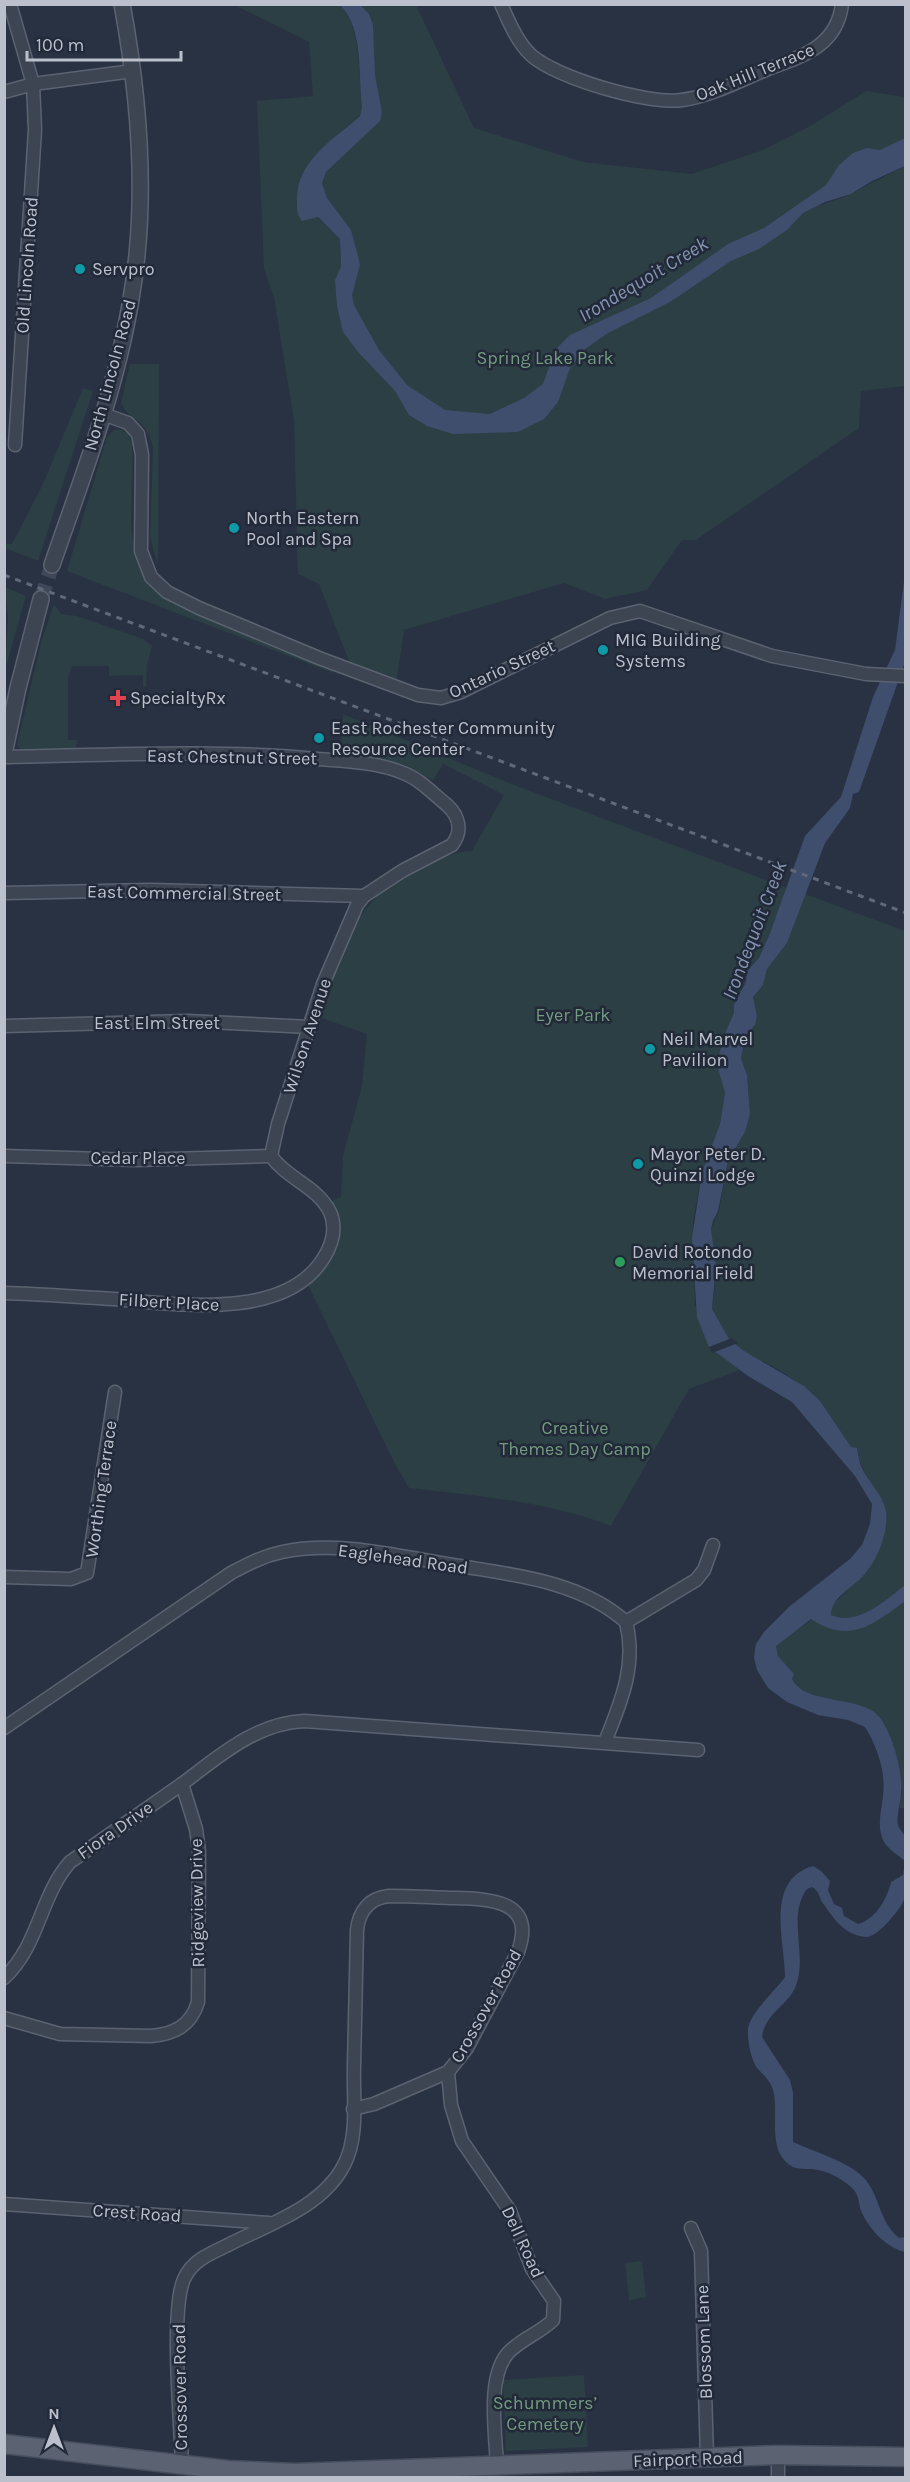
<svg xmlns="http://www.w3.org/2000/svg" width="910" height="2482" font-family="Karla,sans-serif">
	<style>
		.green { fill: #2b3f44 }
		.water { fill: #3f4e6c }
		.pier { fill: #293243 }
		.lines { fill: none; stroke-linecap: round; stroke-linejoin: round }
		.tertiary-tunnel { stroke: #3f4758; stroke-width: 15; stroke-dasharray: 15 8; stroke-linecap: butt }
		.minor-casing { stroke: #5c6270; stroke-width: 15 }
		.tertiary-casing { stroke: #5c6270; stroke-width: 18 }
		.primary-casing { stroke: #474d5c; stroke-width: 21 }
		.minor { stroke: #3d4553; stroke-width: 12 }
		.tertiary { stroke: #3d4553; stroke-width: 15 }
		.primary { stroke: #5b6373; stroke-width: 18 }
		.rail { stroke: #60687a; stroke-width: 3; stroke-dasharray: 6 6; stroke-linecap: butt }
		.culture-dot { fill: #0f9aa8; stroke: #222938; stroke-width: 2 }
		.health-dot { fill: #e0444e; stroke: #222938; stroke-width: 2 }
		.leisure-dot { fill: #2e9e5b; stroke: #222938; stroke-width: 2 }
		.labels { text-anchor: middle; stroke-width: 5; stroke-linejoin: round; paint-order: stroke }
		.street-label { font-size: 18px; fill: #bbc0cc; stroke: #222938 }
		.poi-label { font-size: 18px; fill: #bbc0cc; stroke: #222938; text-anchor: start }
		.park-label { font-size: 18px; fill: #739c7f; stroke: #222938 }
		.water-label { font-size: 20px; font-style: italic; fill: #8494b2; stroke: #222938 }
	</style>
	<rect width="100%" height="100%" fill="#293243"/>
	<g class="green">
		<path d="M234,5h106c23,26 18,69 22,102l-2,8c-25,23 -64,46 -63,83 0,9 -1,15 5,22l15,-3 23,22 1,27 -6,14 18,-21 -47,-72 52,-54 15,-42 -21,-86h64l58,123 109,34 109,12 71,-24 49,-25 54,-34 39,6v57l-97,56c15,-7 31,-10 45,-17 17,-9 33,-18 51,-26l1,219 -44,5 -2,37 -163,112h-14l-35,50 -42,9 -41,-16 -160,47 -8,54 -47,-23 -30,-77 -21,-10 -4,-153 -20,-124 -10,-28 -7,-168 56,-5 -4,-54z"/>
		<path d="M130,364h29l-1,201 -8,-28 3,-89c-7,-32 -22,-24 -32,-45z"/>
		<path d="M83,388l10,3 -55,170 -33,-13v-4h7l31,-60z"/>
		<path d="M121,429l7,5 4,10c4,62 -19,125 46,162l139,53 15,9 1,5 -266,-102 40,-134 7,-7z"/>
		<path d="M5,587l21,9 -21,74 3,-51z"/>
		<path d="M54,604l7,10 16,2 66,23 9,7 -5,20 -1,21h-3v-12l-34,1v-10h-37l-4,11v63h10l-3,9 -54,1 -4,-5 24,-102z"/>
		<path d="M343,714l166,69 278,105 -17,45 -11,25 -12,13 -1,11 -12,22v9l-17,52 8,28 -5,31 -18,48 -9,49 2,85 21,12 -4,-9 3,-22 -4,-58 8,-18 9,-50 17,-29 5,-18 -3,-39 -6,-17 5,-23 9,-10 2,-9 -4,-20 10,-11 4,-16 20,-26 18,-49 100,37v877h-6l3,-16 -39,-85c-21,-5 -60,-9 -71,-28l2,-5 -16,-18 -2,-10c17,-17 38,-25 56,-41 23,-19 58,-62 54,-94 -3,-17 -18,-29 -24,-45 -3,-6 -4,-12 -5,-18h-6c-30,-45 -39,-61 -88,-87l-74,28 -78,137c-64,-25 -134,-30 -202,-38l-15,-26 -87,-179c26,-25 45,-46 24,-82l10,-4 2,-41 19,-70 5,-52 -51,-18c25,-68 39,-121 111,-152 15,-6 29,-13 45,-13l32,-56 -61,-31 -10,16c-30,-16 -58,-23 -92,-28z"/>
		<path d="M642,2261l4,36 -17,3 -4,-37z"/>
		<path d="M584,2375l4,72 -82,4 -3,-71z"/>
	</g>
	<g class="water">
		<path d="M340,5h20l9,9 4,11 2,50 7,37 -2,9 -54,51 -4,11 5,15 24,32 6,22 3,13 -8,30 2,10 25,45 28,35 38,25 45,4 34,-16 19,-14 12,-34 15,-15 81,-37 77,-54 36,-16 62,-43 13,-20 14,-12 14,-5 13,2 25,-12v28l-33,15 -21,13 -26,8 -22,11 -16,17 -28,19 -28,12 -61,41 -62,31 -23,16 -15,19 -12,34 -14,17 -26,13 -65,2 -26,-8 -18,-11 -14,-24 -36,-38 -16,-21 -6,-26 -2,-26 6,-14 -1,-27 -22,-22 -16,4c-6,-7 -5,-14 -5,-22 -1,-38 38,-61 63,-83l2,-9c-4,-32 2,-78 -22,-102z"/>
		<path d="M905,574v88l-46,130 -6,2 -3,14 -25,35 -38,100 -20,26 -4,16 -10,12 4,19 -2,9 -9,10 -5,23 6,17 3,39 -5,18 -17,29 -10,50 -5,10 -2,8 5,37 -4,43 17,30 15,12 60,35 16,15 31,46 6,1c1,6 2,12 4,18 7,16 22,28 25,45 3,21 -9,50 -23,65 -11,12 -32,22 -32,39 26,12 55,-15 74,-30v16c-31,23 -55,44 -94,18l-35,27 2,10 16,18 -2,5c15,28 73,15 89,40 12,18 22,52 20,74 0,10 -5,22 -3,32 1,4 6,8 7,12 3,9 3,50 0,60 -2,10 -28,41 -39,40 -23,-2 -33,-20 -44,-35 -4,-7 -2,-10 -10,-15l-5,2c-19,26 -2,59 -9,90 -6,27 -31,29 -36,58l28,43 3,13v49c21,10 55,19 71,36 16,17 14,42 35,60l6,-1v15c-18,-4 -35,-22 -43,-39 -4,-8 -2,-18 -10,-25 -12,-11 -24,-17 -40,-19 -5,0 -14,0 -19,-2 -28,-16 -13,-53 -20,-77 -3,-10 -9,-14 -15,-21 -7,-8 -11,-30 -10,-40 1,-15 28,-39 37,-52 0,-35 -21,-97 28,-111l8,5 9,10 -2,9 6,14 8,4 2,8 14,8c18,-5 29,-25 33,-42l12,-7 2,-14c-8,-7 -20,-13 -23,-24 -5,-14 0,-28 1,-42 3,-23 -6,-49 -18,-68l-17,-7 -30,-5 -31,-13 -19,-14 -11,-18 -3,-13 2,-13 8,-12 26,-26 60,-47 12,-14 8,-21 2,-20 -17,-28 -63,-74 -44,-26 -39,-29 -12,-30 -5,-79 10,-66 18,-48 5,-31 -8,-28 6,-27 11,-25v-9l12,-22 1,-11 12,-13 11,-25 35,-97 36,-39 32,-100 22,-47z"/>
	</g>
	<path class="pier" d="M732,1338l6,5 -26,10 -3,-6z"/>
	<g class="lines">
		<path class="tertiary-tunnel" d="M41,599l11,-34"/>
		<defs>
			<g id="minor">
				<path d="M10,4l23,80 2,46 -20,315"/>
				<path d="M501,4c8,18 16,38 30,51 25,23 118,50 151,45 30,-4 59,-20 86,-31 35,-13 69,-23 74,-65"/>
				<path d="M4,92l29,-8 100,-13"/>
				<path d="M103,414l25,9 10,11 4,21 -1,96 10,26 16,15 32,16 120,50 99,37 23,3 20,-6 149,-74 30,-7 132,45 94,18 40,2"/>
				<path d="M4,757c104,-2 211,-8 314,2 27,2 60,3 85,14 17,6 30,21 44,32 12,11 16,26 5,40l-50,26 -38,25 -7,9 -34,79 -45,140 -7,32c16,23 46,30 59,56 7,16 2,33 -7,47 -39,62 -147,45 -209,40 -37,-2 -73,-5 -110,-6"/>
				<path d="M4,893l148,-3 212,6"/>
				<path d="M4,1026l183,-5 123,6"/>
				<path d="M4,1156l132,4 135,-4"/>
				<path d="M4,1577l67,2 16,-6 28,-181"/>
				<path d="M626,1622l70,-42 8,-10 9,-25"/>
				<path d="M4,1728l227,-155c17,-9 32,-17 51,-21 52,-11 107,2 159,11 62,11 136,15 185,59"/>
				<path d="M605,1742c16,-40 32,-77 21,-120"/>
				<path d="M4,1978c35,-32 36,-82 66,-116l112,-78"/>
				<path d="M4,2018l56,16 91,2c23,-2 40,-10 47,-34l1,-151 -3,-22 -14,-45c36,-27 74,-61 122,-63l394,29"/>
				<path d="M448,2072l3,33 11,36 48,70 22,58 22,32 -1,19c-13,13 -32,19 -45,33 -22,25 -12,83 -11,114"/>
				<path d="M4,2204l265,19"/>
				<path d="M691,2228l10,23 6,207"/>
				<path d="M778,2455v23"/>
				<path d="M182,2465c-1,-39 -12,-155 2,-186 8,-18 25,-25 42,-33 40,-21 96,-38 118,-81 15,-29 9,-66 10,-98 1,-46 2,-91 3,-137 2,-19 12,-32 32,-34 20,0 40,1 61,2 37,1 87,0 68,54l-51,96 -19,24 -74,32 -21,5"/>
			</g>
			<g id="tertiary">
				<path d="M52,565c30,-87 64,-174 79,-266 17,-97 9,-198 -9,-295"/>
				<path d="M4,754l14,-66 23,-89"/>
			</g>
			<path id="primary" d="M4,2444l224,26 67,3 483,-18 128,2"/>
		</defs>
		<use href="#minor" class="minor-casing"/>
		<use href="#tertiary" class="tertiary-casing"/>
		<use href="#primary" class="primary-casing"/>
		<use href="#minor" class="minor"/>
		<use href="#tertiary" class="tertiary"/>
		<use href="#primary" class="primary"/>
		<path class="rail" d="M4,575l902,338"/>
	</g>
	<g class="culture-dot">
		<circle cx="80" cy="269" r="6"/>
		<circle cx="234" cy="528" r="6"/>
		<circle cx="603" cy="650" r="6"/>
		<circle cx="319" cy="738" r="6"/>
		<circle cx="650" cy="1049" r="6"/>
		<circle cx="638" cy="1164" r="6"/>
	</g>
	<path class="health-dot" d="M115 689h6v6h6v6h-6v6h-6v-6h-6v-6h6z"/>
	<circle class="leisure-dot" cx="620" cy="1262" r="6"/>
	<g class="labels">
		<g class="street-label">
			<text transform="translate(755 72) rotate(-22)" y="6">Oak Hill Terrace</text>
			<text transform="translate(27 265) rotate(-86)" y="6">Old Lincoln Road</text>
			<text transform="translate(110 375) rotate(-75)" y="6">North Lincoln Road</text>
			<text transform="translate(502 669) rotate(-25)" y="6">Ontario Street</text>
			<text transform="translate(232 757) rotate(1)" y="6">East Chestnut Street</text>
			<text transform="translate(184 893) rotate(1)" y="6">East Commercial Street</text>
			<text x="157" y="1029">East Elm Street</text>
			<text transform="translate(307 1036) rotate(-72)" y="6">Wilson Avenue</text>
			<text x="138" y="1164">Cedar Place</text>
			<text transform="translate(169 1302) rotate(3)" y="6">Filbert Place</text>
			<text transform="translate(101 1489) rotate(-82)" y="6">Worthing Terrace</text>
			<text transform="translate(403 1559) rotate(8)" y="6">Eaglehead Road</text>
			<text transform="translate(115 1830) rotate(-35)" y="6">Fiora Drive</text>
			<text transform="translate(197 1903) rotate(-91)" y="6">Ridgeview Drive</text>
			<text transform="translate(486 2006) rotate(-61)" y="6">Crossover Road</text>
			<text transform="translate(137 2213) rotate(4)" y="6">Crest Road</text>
			<text transform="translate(523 2242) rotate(65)" y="6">Dell Road</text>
			<text transform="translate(704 2342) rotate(-92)" y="6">Blossom Lane</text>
			<text transform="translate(180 2387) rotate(-91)" y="6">Crossover Road</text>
			<text transform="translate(688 2459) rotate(-2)" y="6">Fairport Road</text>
		</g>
		<g class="poi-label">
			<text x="92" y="275">Servpro</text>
			<text x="246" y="524">North Eastern<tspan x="246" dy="21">Pool and Spa</tspan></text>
			<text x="615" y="646">MIG Building<tspan x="615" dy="21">Systems</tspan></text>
			<text x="130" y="704">SpecialtyRx</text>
			<text x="331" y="734">East Rochester Community<tspan x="331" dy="21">Resource Center</tspan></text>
			<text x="662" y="1045">Neil Marvel<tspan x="662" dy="21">Pavilion</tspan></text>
			<text x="650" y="1160">Mayor Peter D.<tspan x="650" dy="21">Quinzi Lodge</tspan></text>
			<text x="632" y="1258">David Rotondo<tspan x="632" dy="21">Memorial Field</tspan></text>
		</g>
		<g class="park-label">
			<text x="545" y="364">Spring Lake Park</text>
			<text x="573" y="1021">Eyer Park</text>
			<text x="575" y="1434">Creative<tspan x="575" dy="21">Themes Day Camp</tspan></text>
			<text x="545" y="2409">Schummers’<tspan x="545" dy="21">Cemetery</tspan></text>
		</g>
		<g class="water-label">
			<text transform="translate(643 279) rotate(-31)" y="7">Irondequoit Creek</text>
			<text transform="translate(754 930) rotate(-69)" y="7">Irondequoit Creek</text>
		</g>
	</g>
	<rect width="910" height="2482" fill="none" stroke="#bbc0cc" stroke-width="12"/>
	<g transform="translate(54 2428)" stroke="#222938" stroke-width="4.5" paint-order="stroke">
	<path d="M0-4.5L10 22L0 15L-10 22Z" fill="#bbc0cc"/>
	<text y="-9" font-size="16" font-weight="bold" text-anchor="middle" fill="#bbc0cc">N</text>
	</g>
	<path d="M27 51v9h154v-9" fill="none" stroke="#bbc0cc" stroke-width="3"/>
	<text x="36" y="51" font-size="18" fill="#bbc0cc" stroke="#222938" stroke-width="4.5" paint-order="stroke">100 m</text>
</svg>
